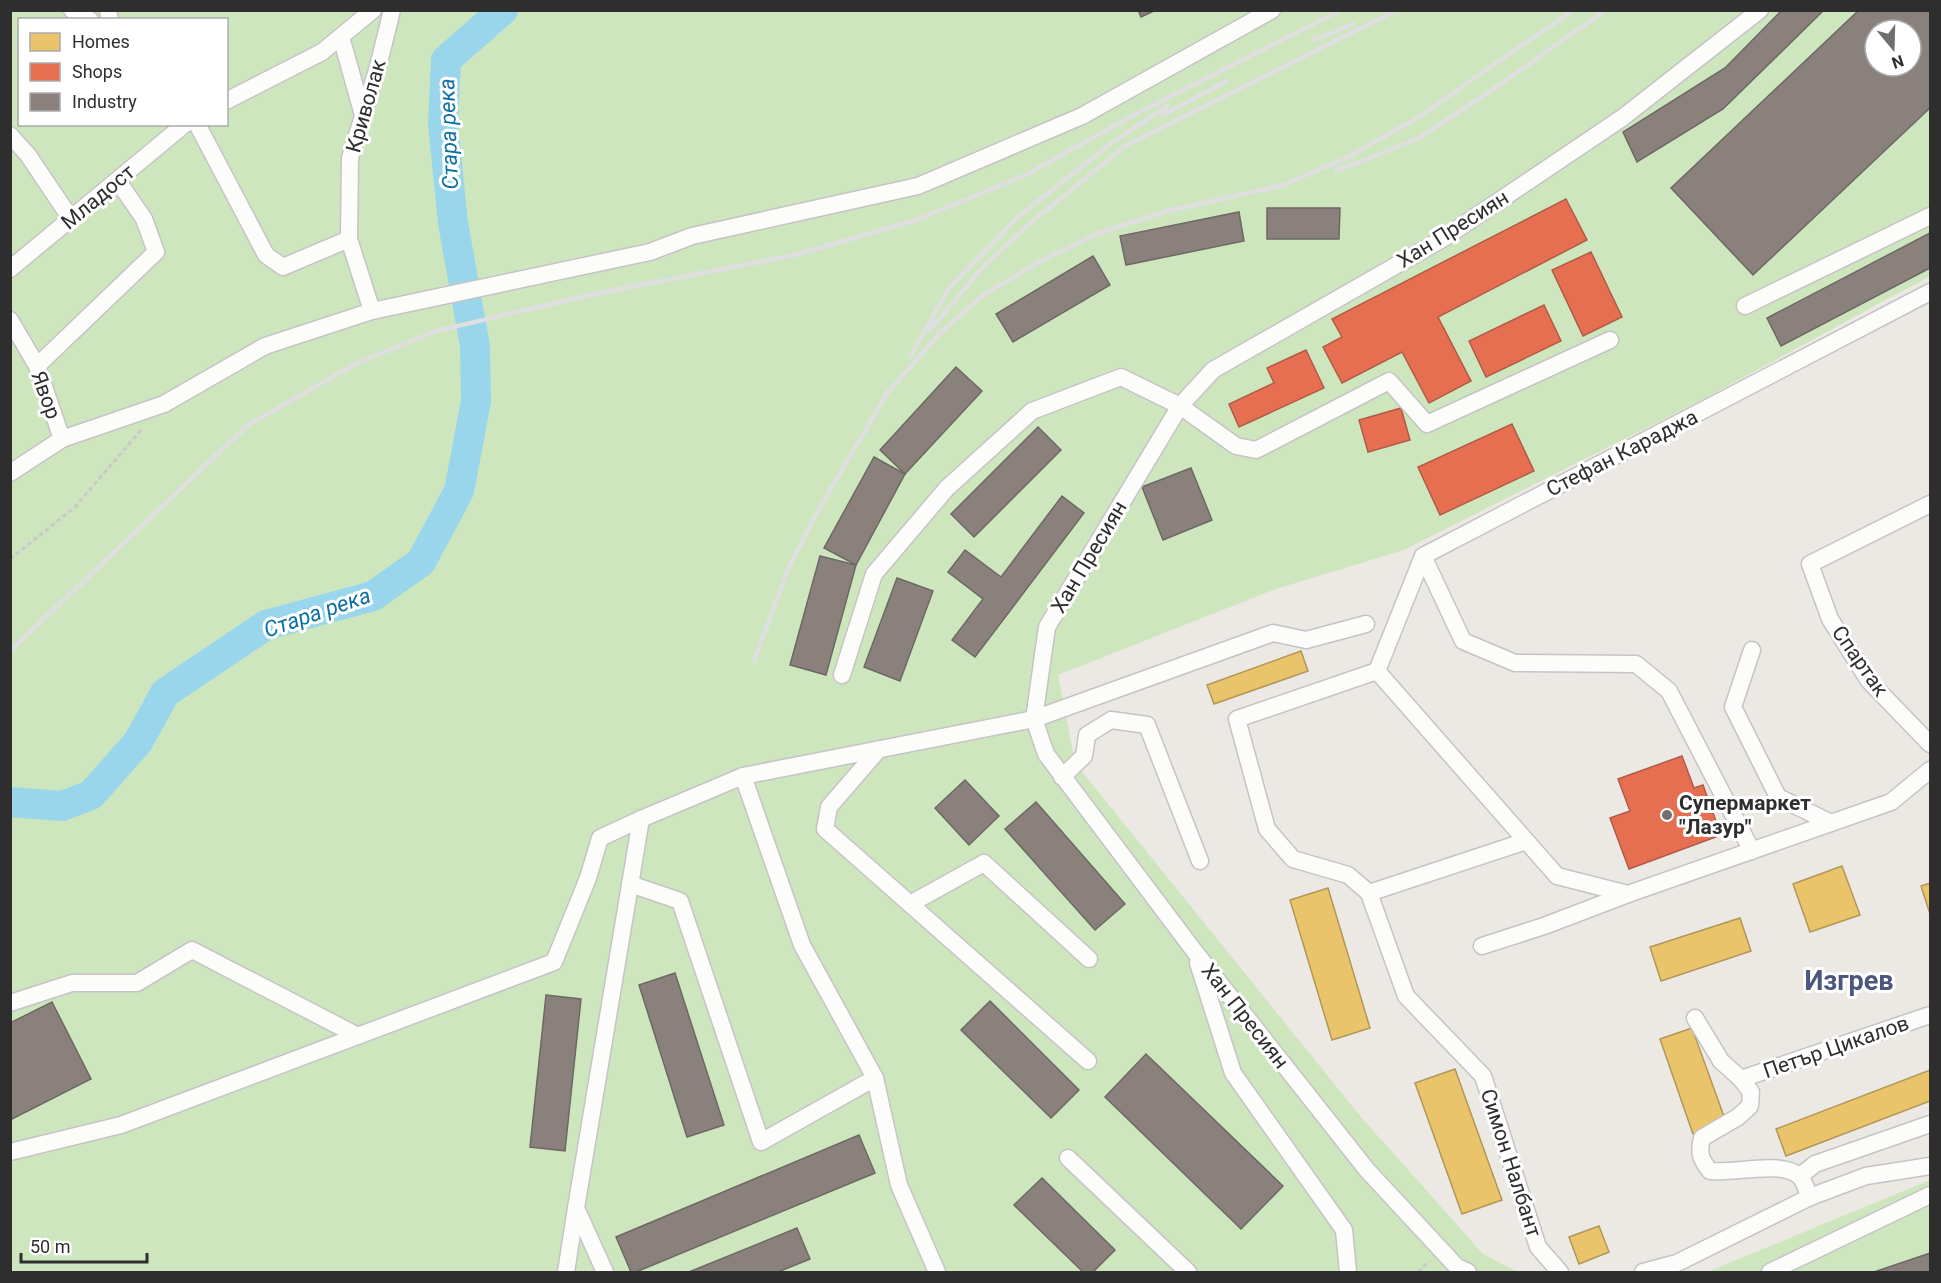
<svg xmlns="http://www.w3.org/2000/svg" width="1941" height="1283" font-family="Roboto,sans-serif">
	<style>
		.green { fill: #cee6be; fill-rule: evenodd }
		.homes { fill: #e9c46a; stroke: #b19758; stroke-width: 1.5 }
		.shops { fill: #e76f51; stroke: #b05c46; stroke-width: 1.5 }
		.industry { fill: #8a817c; stroke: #6e6865; stroke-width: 1.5; fill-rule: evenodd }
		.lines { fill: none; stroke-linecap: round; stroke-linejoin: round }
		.river { stroke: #99d6ec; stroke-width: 30 }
		.minor-casing { stroke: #c5c4c5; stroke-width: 19 }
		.path { stroke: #c9c9c8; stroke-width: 3; stroke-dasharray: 4.5 3; stroke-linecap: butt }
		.minor { stroke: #fcfcfb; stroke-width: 16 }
		.rail { stroke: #dfdfe1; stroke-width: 4.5 }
		.poi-dot { fill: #706f6e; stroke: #fff; stroke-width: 2 }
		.labels { text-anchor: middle; stroke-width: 6; stroke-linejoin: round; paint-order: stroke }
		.street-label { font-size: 21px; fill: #2e2e2e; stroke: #fff }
		.poi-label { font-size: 21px; font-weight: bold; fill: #2e2e2e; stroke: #fff; text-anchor: start }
		.water-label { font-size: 22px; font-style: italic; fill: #0d6fa3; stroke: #fff }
		.district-label { font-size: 27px; font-weight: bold; fill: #4d5680; stroke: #fff }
	</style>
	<rect width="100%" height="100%" fill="#ece8e4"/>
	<g class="green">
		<path d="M10,11h1920v265l-230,125 -296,149 -128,39 -218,86 17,88 286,354 122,137 35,18h-1507zM20,20h206v104h-206zM1875,30h36v36h-36z"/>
		<path d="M1930,1180v92h-223z"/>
	</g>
	<g class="homes">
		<path d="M1301,651l7,20 -94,33 -7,-19z"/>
		<path d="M1842,866l18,49 -50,17 -17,-48z"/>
		<path d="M1930,883v31l-9,-28z"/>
		<path d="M1328,888l42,140 -38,12 -42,-140z"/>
		<path d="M1740,918l11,33 -90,30 -11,-34z"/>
		<path d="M1692,1028l34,94 -33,12 -33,-95z"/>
		<path d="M1455,1069l47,131 -40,14 -47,-131z"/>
		<path d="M1930,1070v31l-144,55 -10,-27z"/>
		<path d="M1599,1226l10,26 -30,12 -10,-27z"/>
	</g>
	<g class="shops">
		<path d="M1566,199l21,41 -149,77 33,64 -42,22 -27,-51 -60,31 -19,-36 19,-10 -10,-18z"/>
		<path d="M1591,252l31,65 -39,19 -31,-66z"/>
		<path d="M1544,305l17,36 -75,36 -17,-36z"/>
		<path d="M1306,350l18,38 -85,39 -10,-23 45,-21 -7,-15z"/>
		<path d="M1401,408l9,32 -42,12 -9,-32z"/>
		<path d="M1512,424l22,47 -94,44 -22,-48z"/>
		<path d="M1682,756l12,32 9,-3 18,50 -92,34 -19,-51 20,-7 -12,-32z"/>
	</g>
	<g class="industry">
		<path d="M1138,10h18l-15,7z"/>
		<path d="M1782,10h42l-101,99 -86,53 -14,-30 102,-64z"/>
		<path d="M1859,10h71v98l-177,167 -82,-87zM1875,30h36v36h-36z"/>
		<path d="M1267,208h73l-1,31h-72z"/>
		<path d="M1239,212l5,29 -118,24 -6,-29z"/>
		<path d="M1930,233v35l-149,78 -14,-28z"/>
		<path d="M1093,256l17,29 -97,57 -17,-28z"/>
		<path d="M956,367l26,24 -77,83 -25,-24z"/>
		<path d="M1038,427l23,23 -87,87 -23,-23z"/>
		<path d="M874,457l31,17 -49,91 -32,-17z"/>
		<path d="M1191,468l21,52 -49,20 -21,-53z"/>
		<path d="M1062,496l22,17 -109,144 -23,-17 31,-41 -35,-27 17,-22 36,27z"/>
		<path d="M820,556l36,9 -30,110 -36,-10z"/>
		<path d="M897,578l36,13 -33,90 -36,-14z"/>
		<path d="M965,780l34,36 -30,29 -34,-37z"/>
		<path d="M1036,802l89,102 -30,26 -90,-101z"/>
		<path d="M675,973l49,152 -37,12 -48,-152z"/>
		<path d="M546,995l35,4 -16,152 -35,-4z"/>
		<path d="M990,1001l89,89 -28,28 -90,-88z"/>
		<path d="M52,1002l39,77 -81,41v-97z"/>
		<path d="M1146,1054l137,132 -42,43 -136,-132z"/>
		<path d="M859,1135l16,38 -239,99h-5l-15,-35z"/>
		<path d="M1042,1178l73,72 -22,22h-10l-69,-67z"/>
		<path d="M797,1228l13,31 -32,13h-89z"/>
		<path d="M1930,1253v19h-56z"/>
	</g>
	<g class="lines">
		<path class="river" d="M10,802l52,4 29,-11 47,-53 27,-49 101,-68 107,-29 48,-34 38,-71 17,-90 -1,-55 -22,-123 -10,-99 3,-64 57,-50"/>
		<defs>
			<g id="minor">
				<path d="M72,10l18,10"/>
				<path d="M108,10l2,10"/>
				<path d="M341,37l22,78"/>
				<path d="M226,101l96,-49 51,-42"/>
				<path d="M197,124l69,131 17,12 66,-28 23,72"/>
				<path d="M10,135l18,20 43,64"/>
				<path d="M349,239l1,-81 28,-91 14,-57"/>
				<path d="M10,269l175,-145"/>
				<path d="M1745,306l185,-90"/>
				<path d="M10,320l27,46 25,73"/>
				<path d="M37,366l119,-114 -12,-33 -26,-38"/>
				<path d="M10,473l52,-34 102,-35 101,-58 107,-35 278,-59 42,-16 226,-50 164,-70 190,-106"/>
				<path d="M1930,504l-120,60 20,55 39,62 61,63"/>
				<path d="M1423,556l40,85 52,22 121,1 33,27 83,160"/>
				<path d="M1752,650l-19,57 45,90 53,26"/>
				<path d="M1377,671l-140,48 30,110 26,30 55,16 21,18 37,103 77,80 55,171 22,25"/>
				<path d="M1377,671l46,-115 507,-264"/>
				<path d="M1377,671l180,205 71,18 263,-92 39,-32"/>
				<path d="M842,675l32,-101 73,-86 85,-77 89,-34 59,29 56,40 20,4 133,-69 38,43 183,-84"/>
				<path d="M879,749l-50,58 -4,22 263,232"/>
				<path d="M1062,777l22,-21 3,-21 24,-15 36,5 53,136"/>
				<path d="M630,884l50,17 81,241 114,-64 -73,-133 -59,-169"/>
				<path d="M1369,893l157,-52"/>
				<path d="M910,904l74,-41 105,96"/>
				<path d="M1482,946l62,-20 84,-32"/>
				<path d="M1198,963l35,110 111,157 4,42"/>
				<path d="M10,1003l62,-20h65l55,-33 166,86"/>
				<path d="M1695,1018l26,43 20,18 10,13 -1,14 -12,11 -36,21c-4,15 -1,22 8,33 24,3 71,-11 89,5 5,4 8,15 11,21"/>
				<path d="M875,1078l24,107 38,87"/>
				<path d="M1741,1079l189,-64"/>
				<path d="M10,1152l111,-27 433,-163 34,-84 12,-40 41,-19"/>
				<path d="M1068,1158l120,114"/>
				<path d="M1800,1176l15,-12 115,-40"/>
				<path d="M566,1272l10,-64"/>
				<path d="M605,1272l-29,-64 65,-389 102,-43 291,-57 239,-86 33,7 60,-16"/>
				<path d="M1468,1272l-11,-5 -90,-97 -172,-218 -149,-198 -12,-35 13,-92 133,-221 33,-36 231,-132 178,-120 138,-108"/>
				<path d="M1643,1272l34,-9 133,-66 56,-21 64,-10"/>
				<path d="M1770,1272l160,-77"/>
			</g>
		</defs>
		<use href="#minor" class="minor-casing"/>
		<g class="path">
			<path d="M10,559l65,-52 66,-77"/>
			<path d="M1418,1272l12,-11"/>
		</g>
		<use href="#minor" class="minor"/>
		<g class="rail">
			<path d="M1313,40l41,-16"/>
			<path d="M1163,115l64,-34"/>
			<path d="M1336,170l24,-8 59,-24 66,-43 121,-85"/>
			<path d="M930,330l51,-61 47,-44 97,-79 272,-136"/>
			<path d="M910,357l39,-69 69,-71 95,-75 55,-36"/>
			<path d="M884,397l55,-63 44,-39 56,-33 60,-29 65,-21 120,-27 62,-27 71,-40 156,-108"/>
			<path d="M10,651l238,-226 109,-62 79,-32 163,-38 196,-38 121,-35 110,-45 104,-58 211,-107"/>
			<path d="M754,661l35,-94 30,-58 70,-119"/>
		</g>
	</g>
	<circle class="poi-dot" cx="1667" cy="815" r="6"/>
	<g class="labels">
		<g class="street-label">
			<text transform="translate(366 106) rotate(-74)" y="7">Криволак</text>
			<text transform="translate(98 197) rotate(-40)" y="7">Младост</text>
			<text transform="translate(1453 229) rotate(-32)" y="7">Хан Пресиян</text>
			<text transform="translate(46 395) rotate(70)" y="7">Явор</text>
			<text transform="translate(1622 453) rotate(-27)" y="7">Стефан Караджа</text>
			<text transform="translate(1089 557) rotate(-59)" y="7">Хан Пресиян</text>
			<text transform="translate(1860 661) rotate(55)" y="7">Спартак</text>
			<text transform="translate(1245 1016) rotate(52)" y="7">Хан Пресиян</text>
			<text transform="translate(1836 1047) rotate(-19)" y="7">Петър Цикалов</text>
			<text transform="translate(1511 1163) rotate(72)" y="7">Симон Налбант</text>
		</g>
		<g class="poi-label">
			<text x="1679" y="810">Супермаркет<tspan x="1679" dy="24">"Лазур"</tspan></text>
		</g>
		<g class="water-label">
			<text transform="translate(448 134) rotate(-92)" y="8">Стара река</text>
			<text transform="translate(317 612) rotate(-19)" y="8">Стара река</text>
		</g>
		<g class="district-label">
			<text x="1849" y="990">Изгрев</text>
		</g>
	</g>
	<rect width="1941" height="1283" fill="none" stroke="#2e2e2e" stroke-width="24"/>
	<rect x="18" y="18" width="210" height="108" fill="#ffffff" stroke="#ababab" stroke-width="1.5"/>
	<rect x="30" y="33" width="30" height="18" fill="#e9c46a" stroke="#ababab" stroke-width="1.5"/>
	<text x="72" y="48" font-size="18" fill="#2e2e2e">Homes</text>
	<rect x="30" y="63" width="30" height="18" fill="#e76f51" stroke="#ababab" stroke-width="1.5"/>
	<text x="72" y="78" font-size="18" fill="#2e2e2e">Shops</text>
	<rect x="30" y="93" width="30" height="18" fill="#8a817c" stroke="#ababab" stroke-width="1.5"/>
	<text x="72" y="108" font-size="18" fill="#2e2e2e">Industry</text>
	<g transform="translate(1893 48) rotate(161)"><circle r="28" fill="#ffffff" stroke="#ababab" stroke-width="1.5"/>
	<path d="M0-4.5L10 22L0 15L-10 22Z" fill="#706f6e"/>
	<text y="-9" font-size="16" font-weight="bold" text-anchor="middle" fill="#2e2e2e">N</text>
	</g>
	<path d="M21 1253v9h126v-9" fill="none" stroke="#2e2e2e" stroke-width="3"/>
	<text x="30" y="1253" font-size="18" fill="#2e2e2e" stroke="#ffffff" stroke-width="4.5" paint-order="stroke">50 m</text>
</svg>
